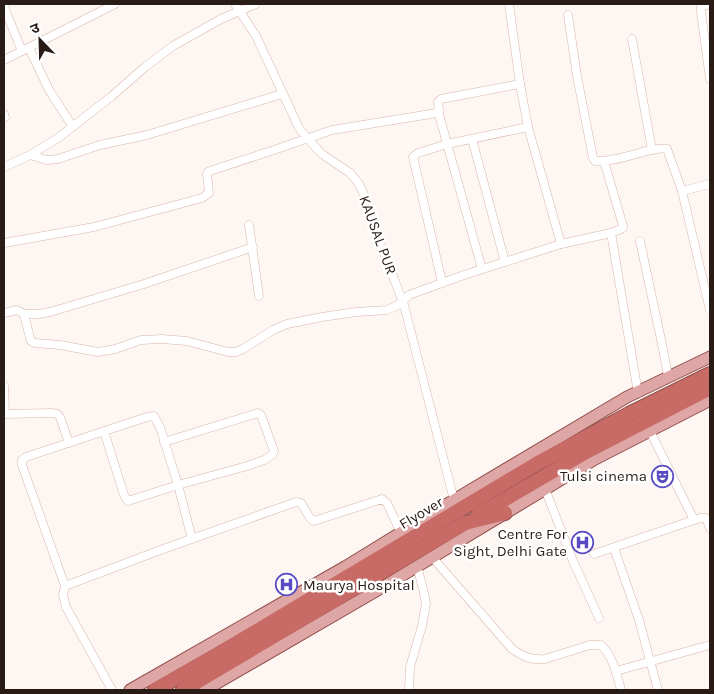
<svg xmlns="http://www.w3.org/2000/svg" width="714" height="694" font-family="Karla,'Noto Sans Devanagari',sans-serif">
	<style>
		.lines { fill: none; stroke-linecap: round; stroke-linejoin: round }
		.street-casing { stroke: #d8b5a7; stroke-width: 9 }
		.primary-casing { stroke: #904f4b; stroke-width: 13 }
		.highway-casing { stroke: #904f4b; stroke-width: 16 }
		.street { stroke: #fff; stroke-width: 8 }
		.primary { stroke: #dea6a4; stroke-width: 11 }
		.highway { stroke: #c86b67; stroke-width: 14 }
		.labels { text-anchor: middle; stroke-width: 5; stroke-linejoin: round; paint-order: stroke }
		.street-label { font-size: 15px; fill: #291c17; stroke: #fff }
		.poi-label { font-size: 15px; fill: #291c17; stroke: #fff; text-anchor: end }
	</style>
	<rect width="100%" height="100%" fill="#fef6f3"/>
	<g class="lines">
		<defs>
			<g id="street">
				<path d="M4,4l2,8 16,39"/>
				<path d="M235,4l21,32 43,92 8,10 15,16 28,19 9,11 9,19 11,37 25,65 50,195"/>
				<path d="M509,4l11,80 8,43 33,117"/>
				<path d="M709,4l-8,3v5l9,67"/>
				<path d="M568,15l9,61 16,82 2,3c17,1 35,-6 52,-10 7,-1 14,-4 20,-2l15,42 28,119"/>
				<path d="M632,39l20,111"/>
				<path d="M29,48l20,42 24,37"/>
				<path d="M4,60l111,-56"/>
				<path d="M438,111l44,158"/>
				<path d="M4,114l1,3"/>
				<path d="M472,139l33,123"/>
				<path d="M30,155l17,5 11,-1 42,-14 47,-10 135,-41"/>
				<path d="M4,167l26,-12 28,-17 54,-42 33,-29 28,-21 48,-27 35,-15"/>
				<path d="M682,191l28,-7"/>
				<path d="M249,225l10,71"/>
				<path d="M611,233l27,160"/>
				<path d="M640,241l23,108 5,27"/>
				<path d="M4,243l90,-16 108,-29 7,-5 -2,-19 1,-2 5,-2 61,-20 58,-20 105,-17 2,-3 -1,-8 3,-3 79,-15"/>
				<path d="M442,282l-29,-125 5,-4 29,-9 81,-17"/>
				<path d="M4,313l13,-3 7,4h15l11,-2 94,-28 109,-37"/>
				<path d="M24,314l6,24 1,3 4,2 25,2 38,7 17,-3 26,-9 21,-1 25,2 41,11h8l7,-3 30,-19 14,-6 35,-7 34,-5 31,-2 11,-5 11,-10 55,-20 97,-31 50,-11 10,-4 2,-1v-2l-19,-65"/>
				<path d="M4,386l1,28"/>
				<path d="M4,414l48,-1 5,1 3,3 9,26"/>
				<path d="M104,431l20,64 4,6 50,-16 69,-19 17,-6 8,-5 2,-4 -13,-36 -3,-2 -94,29"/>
				<path d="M650,431l44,89"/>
				<path d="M545,489l28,72 26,57"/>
				<path d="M614,548l25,72 19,70"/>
				<path d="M594,554l106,-36h6l4,10"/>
				<path d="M432,557l80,92c12,8 18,11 33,10l45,-14h11c12,11 16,30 20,45"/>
				<path d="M65,586l-43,-121v-5l4,-3 121,-40 7,-1 6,11 18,58 14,54"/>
				<path d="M616,671l94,-26"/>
				<path d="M112,690l-46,-83 -3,-12 2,-9 101,-38 130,-46 5,1 9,15 4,3 68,-22 5,4 14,30"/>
				<path d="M409,690l1,-23 12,-41 4,-23 -2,-10 -7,-27"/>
			</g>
			<g id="primary">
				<path d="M130,690l215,-123 109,-67 173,-103 83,-40"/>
				<path d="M205,690l183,-106 207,-125 115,-59"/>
			</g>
			<g id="highway">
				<path d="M478,515l108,-63 124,-64"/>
				<path d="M155,690l58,-33 325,-194 91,-49 81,-40"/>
				<path d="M183,690l282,-167 40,-10"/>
			</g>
		</defs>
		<use href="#street" class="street-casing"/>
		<use href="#primary" class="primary-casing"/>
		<use href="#highway" class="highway-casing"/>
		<use href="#street" class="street"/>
		<use href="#primary" class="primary"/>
		<use href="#highway" class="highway"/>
	</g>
	<defs>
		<symbol id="theatre-ring" viewBox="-11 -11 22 22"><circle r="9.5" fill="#fff" stroke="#584bc3" stroke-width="1.5"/><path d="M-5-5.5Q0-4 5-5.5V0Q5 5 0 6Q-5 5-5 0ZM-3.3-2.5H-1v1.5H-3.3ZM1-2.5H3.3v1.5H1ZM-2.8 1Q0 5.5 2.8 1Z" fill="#584bc3"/></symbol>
		<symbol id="hospital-ring" viewBox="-11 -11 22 22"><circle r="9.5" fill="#fff" stroke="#584bc3" stroke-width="1.5"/><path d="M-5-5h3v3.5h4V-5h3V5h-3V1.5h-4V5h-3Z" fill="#584bc3"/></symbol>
	</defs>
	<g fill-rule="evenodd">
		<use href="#theatre-ring" x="650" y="464" width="25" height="25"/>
		<use href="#hospital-ring" x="570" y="530" width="25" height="25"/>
		<use href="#hospital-ring" x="274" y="572" width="25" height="25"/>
	</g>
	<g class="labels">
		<g class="street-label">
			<text transform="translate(378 235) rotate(70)" y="5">KAUSAL PUR</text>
			<text transform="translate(421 513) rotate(-31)" y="5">Flyover</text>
		</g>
		<g class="poi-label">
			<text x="647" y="481">Tulsi cinema</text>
			<text x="567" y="539">Centre For<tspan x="567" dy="17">Sight, Delhi Gate</tspan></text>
			<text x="303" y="590" text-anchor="start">Maurya Hospital</text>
		</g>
	</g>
	<rect width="714" height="694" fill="none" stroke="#291c17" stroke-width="10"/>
	<g transform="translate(40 40) rotate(337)" stroke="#ffffff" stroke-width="4" paint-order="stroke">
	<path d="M0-4L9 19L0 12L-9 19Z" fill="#291c17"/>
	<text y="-8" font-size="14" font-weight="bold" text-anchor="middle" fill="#291c17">उ</text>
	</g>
</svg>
